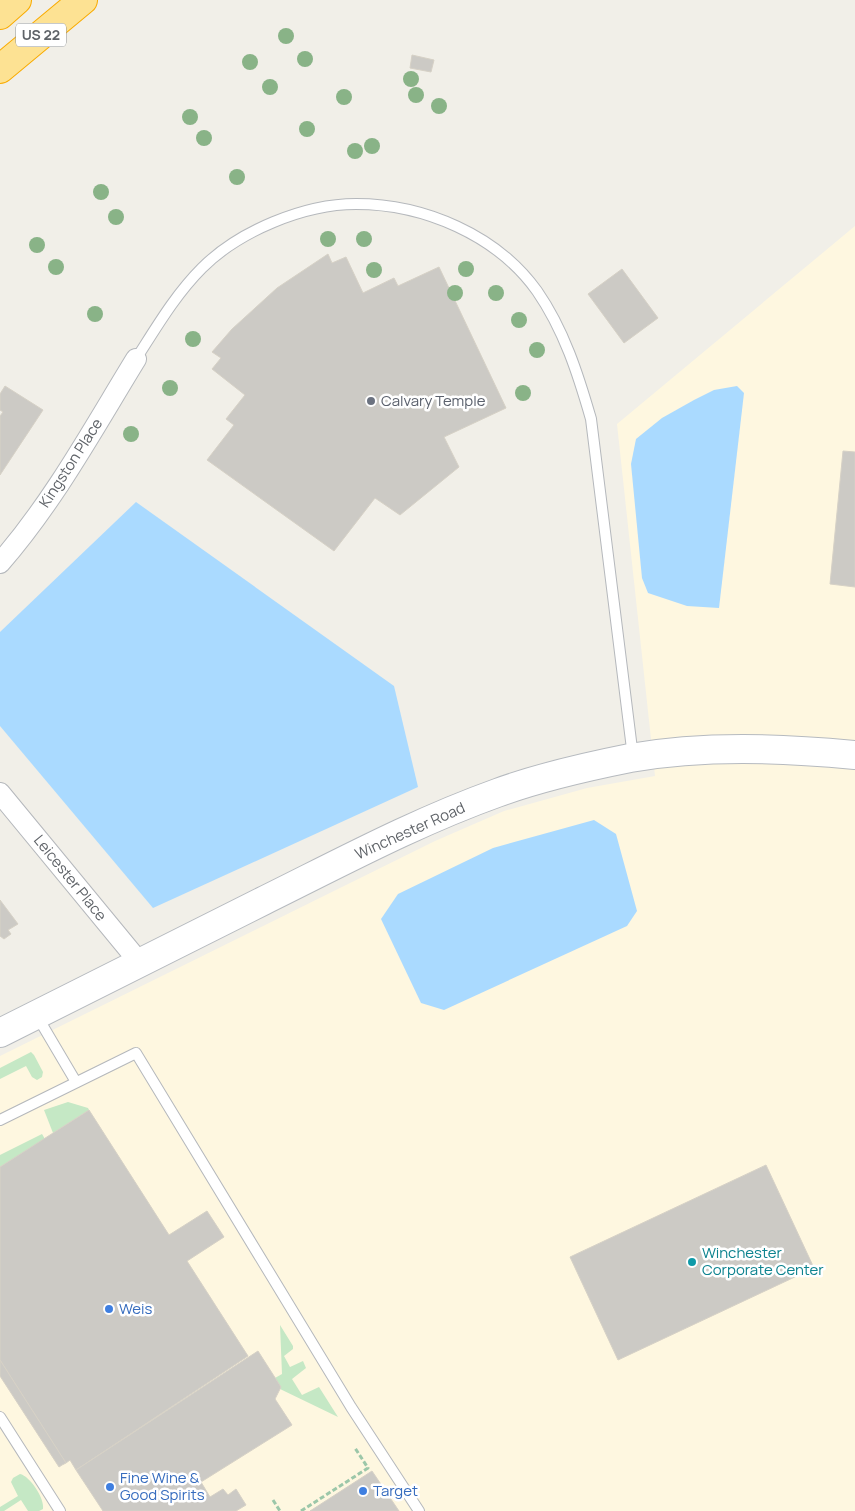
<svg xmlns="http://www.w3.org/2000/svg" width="855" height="1511" font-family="Manrope,sans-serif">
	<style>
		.commercial { fill: #fef7e0 }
		.green { fill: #c5e8c5 }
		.water { fill: #aadaff }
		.building { fill: #cccac5; stroke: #d6d1c6 }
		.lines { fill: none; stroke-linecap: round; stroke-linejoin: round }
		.lane-casing { stroke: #b5b8bc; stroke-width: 12 }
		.street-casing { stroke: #b5b8bc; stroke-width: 22 }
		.secondary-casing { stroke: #b6babf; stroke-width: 30 }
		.highway-casing { stroke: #f9ab00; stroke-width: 30 }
		.path { stroke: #9cc7a9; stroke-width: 3; stroke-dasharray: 5 2.5; stroke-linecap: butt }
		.lane { stroke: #fff; stroke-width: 10 }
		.street { stroke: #fff; stroke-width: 20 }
		.secondary { stroke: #fff; stroke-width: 28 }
		.highway { stroke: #fde293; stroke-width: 28 }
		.tree { fill: #89b387 }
		.worship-dot { fill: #6b7280; stroke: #fff; stroke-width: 2 }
		.culture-dot { fill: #0f9aa8; stroke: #fff; stroke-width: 2 }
		.shop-dot { fill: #3f7fe0; stroke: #fff; stroke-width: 2 }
		.labels { text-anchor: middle; stroke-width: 5; stroke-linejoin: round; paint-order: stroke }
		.shield { fill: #fff; stroke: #8f9295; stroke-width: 1 }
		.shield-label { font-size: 14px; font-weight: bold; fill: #5f6368 }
		.worship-label { font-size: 15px; fill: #5b616d; stroke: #fff; text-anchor: start }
		.street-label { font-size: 15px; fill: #5f6368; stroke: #fff }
		.culture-label { font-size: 15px; fill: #0d838f; stroke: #fff; text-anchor: start }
		.shop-label { font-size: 15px; fill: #366cbe; stroke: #fff; text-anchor: start }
	</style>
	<rect width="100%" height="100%" fill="#f1efe8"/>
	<path class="commercial" d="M855,226v1285h-855v-455l435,-215 69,-30 83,-23 68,-12 -38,-352z"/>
	<g class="green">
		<path d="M31,1052l3,3 9,17 -1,5 -5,3 -5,-3 -6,-11 -26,13v-11z"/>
		<path d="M68,1102l20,6 1,2 -36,23 -9,-23z"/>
		<path d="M42,1134l3,5 -45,28v-12z"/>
		<path d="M280,1325l13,21v3l-9,7 6,11 13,-6 3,7 -14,11 10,16 17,-8 19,30 -58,-28 1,-2 -6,-9 7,-4z"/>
		<path d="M20,1474c10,2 25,25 23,35l-4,2h-11l-7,-11 -17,11h-4v-4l18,-11 -7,-14 2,-4z"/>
	</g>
	<g class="water">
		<path d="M737,386l7,7 -25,215 -32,-2 -39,-13 -6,-15 -11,-114 5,-25 26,-21 32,-18 20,-10z"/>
		<path d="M136,502l258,184 24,101 -265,121 -153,-182v-94z"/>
		<path d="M594,820l22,14 21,77 -10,15 -183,84 -23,-7 -40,-84 17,-25 95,-46z"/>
	</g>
	<g class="building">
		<path d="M412,55l22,5 -3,12 -21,-4z"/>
		<path d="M328,254l4,9 14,-6 17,36 31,-15 4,8 41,-19 67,141 -62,29 15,30 -59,48 -25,-17 -41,53 -127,-91 27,-35 -8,-6 19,-24 -33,-26 9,-11 -9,-6 20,-23 45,-41z"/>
		<path d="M622,269l36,49 -34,25 -36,-49z"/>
		<path d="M5,386l38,24 -43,65v-59l3,-4 -3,-2v-16z"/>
		<path d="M843,451l12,1v135l-25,-3z"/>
		<path d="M0,900l18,24 -10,6 3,4 -7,5 -4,-3z"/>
		<path d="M89,1110l80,125 38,-24 17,26 -37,24 61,95 -172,114 -6,-10 -4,3 -66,-103v-193z"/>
		<path d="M766,1165l48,103 -196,92 -48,-103z"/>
		<path d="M258,1351l23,36 -6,12 17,26 -91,57 9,15 13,-8 5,6 8,-6 10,16 -10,6h-133l-27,-41z"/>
		<path d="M0,1360l66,103 -4,2 -3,2 -59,-91z"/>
		<path d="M372,1471l27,40h-89z"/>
	</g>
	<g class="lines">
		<defs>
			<g id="lane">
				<path d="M136,359c20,-31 39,-64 66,-91 37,-37 102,-64 154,-64 68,0 141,31 181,87 27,39 41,83 54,128l42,338"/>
				<path d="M37,1016l39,66"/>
				<path d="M0,1120l136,-67 215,354 68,104"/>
				<path d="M0,1417l60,94"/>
			</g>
			<g id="street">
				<path d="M0,563c54,-62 93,-134 136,-204"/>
				<path d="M0,793l140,170"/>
			</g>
			<path id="secondary" d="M0,1033c88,-44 176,-88 263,-132 77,-38 153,-79 234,-108 43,-16 88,-26 133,-35 74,-13 151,-10 225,-3"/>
			<g id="highway">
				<path d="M0,15l17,-15"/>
				<path d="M0,69l83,-69"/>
			</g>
		</defs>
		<use href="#lane" class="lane-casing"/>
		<use href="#street" class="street-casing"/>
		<use href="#secondary" class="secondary-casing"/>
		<use href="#highway" class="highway-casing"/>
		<g class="path">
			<path d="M273,1500l7,11"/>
			<path d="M301,1511l67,-43 -13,-20"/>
		</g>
		<use href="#lane" class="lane"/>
		<use href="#street" class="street"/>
		<use href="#secondary" class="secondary"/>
		<use href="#highway" class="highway"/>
	</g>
	<g class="tree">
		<circle cx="286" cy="36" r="8"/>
		<circle cx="305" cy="59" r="8"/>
		<circle cx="250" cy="62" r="8"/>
		<circle cx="411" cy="79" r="8"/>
		<circle cx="270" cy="87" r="8"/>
		<circle cx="416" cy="95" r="8"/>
		<circle cx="344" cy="97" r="8"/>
		<circle cx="439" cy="106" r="8"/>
		<circle cx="190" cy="117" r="8"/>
		<circle cx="307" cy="129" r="8"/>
		<circle cx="204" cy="138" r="8"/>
		<circle cx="372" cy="146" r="8"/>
		<circle cx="355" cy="151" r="8"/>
		<circle cx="237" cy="177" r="8"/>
		<circle cx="101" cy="192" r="8"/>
		<circle cx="116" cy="217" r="8"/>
		<circle cx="328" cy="239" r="8"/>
		<circle cx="364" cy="239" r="8"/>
		<circle cx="37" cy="245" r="8"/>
		<circle cx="56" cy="267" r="8"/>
		<circle cx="466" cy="269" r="8"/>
		<circle cx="374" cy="270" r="8"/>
		<circle cx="455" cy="293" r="8"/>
		<circle cx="496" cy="293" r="8"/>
		<circle cx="95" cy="314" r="8"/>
		<circle cx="519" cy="320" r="8"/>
		<circle cx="193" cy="339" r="8"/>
		<circle cx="537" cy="350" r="8"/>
		<circle cx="170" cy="388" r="8"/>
		<circle cx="523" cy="393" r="8"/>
		<circle cx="131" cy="434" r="8"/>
	</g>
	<circle class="worship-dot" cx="371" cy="401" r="5"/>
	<circle class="culture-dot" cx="692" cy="1262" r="5"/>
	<g class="shop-dot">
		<circle cx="109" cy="1309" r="5"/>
		<circle cx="110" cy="1487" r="5"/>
		<circle cx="363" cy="1491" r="5"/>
	</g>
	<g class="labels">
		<rect class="shield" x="16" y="23.5" width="50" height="23" rx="4"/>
		<g class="shield-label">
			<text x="41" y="40">US 22</text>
		</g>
		<g class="worship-label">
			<text x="381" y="406">Calvary Temple</text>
		</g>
		<g class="street-label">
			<text transform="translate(71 463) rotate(-57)" y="5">Kingston Place</text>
			<text transform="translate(410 831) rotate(-24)" y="5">Winchester Road</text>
			<text transform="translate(70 878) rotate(51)" y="5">Leicester Place</text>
		</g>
		<g class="culture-label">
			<text x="702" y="1258">Winchester<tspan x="702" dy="17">Corporate Center</tspan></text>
		</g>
		<g class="shop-label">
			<text x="119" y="1314">Weis</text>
			<text x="120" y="1483">Fine Wine &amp;<tspan x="120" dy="17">Good Spirits</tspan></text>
			<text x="373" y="1496">Target</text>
		</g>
	</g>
</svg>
